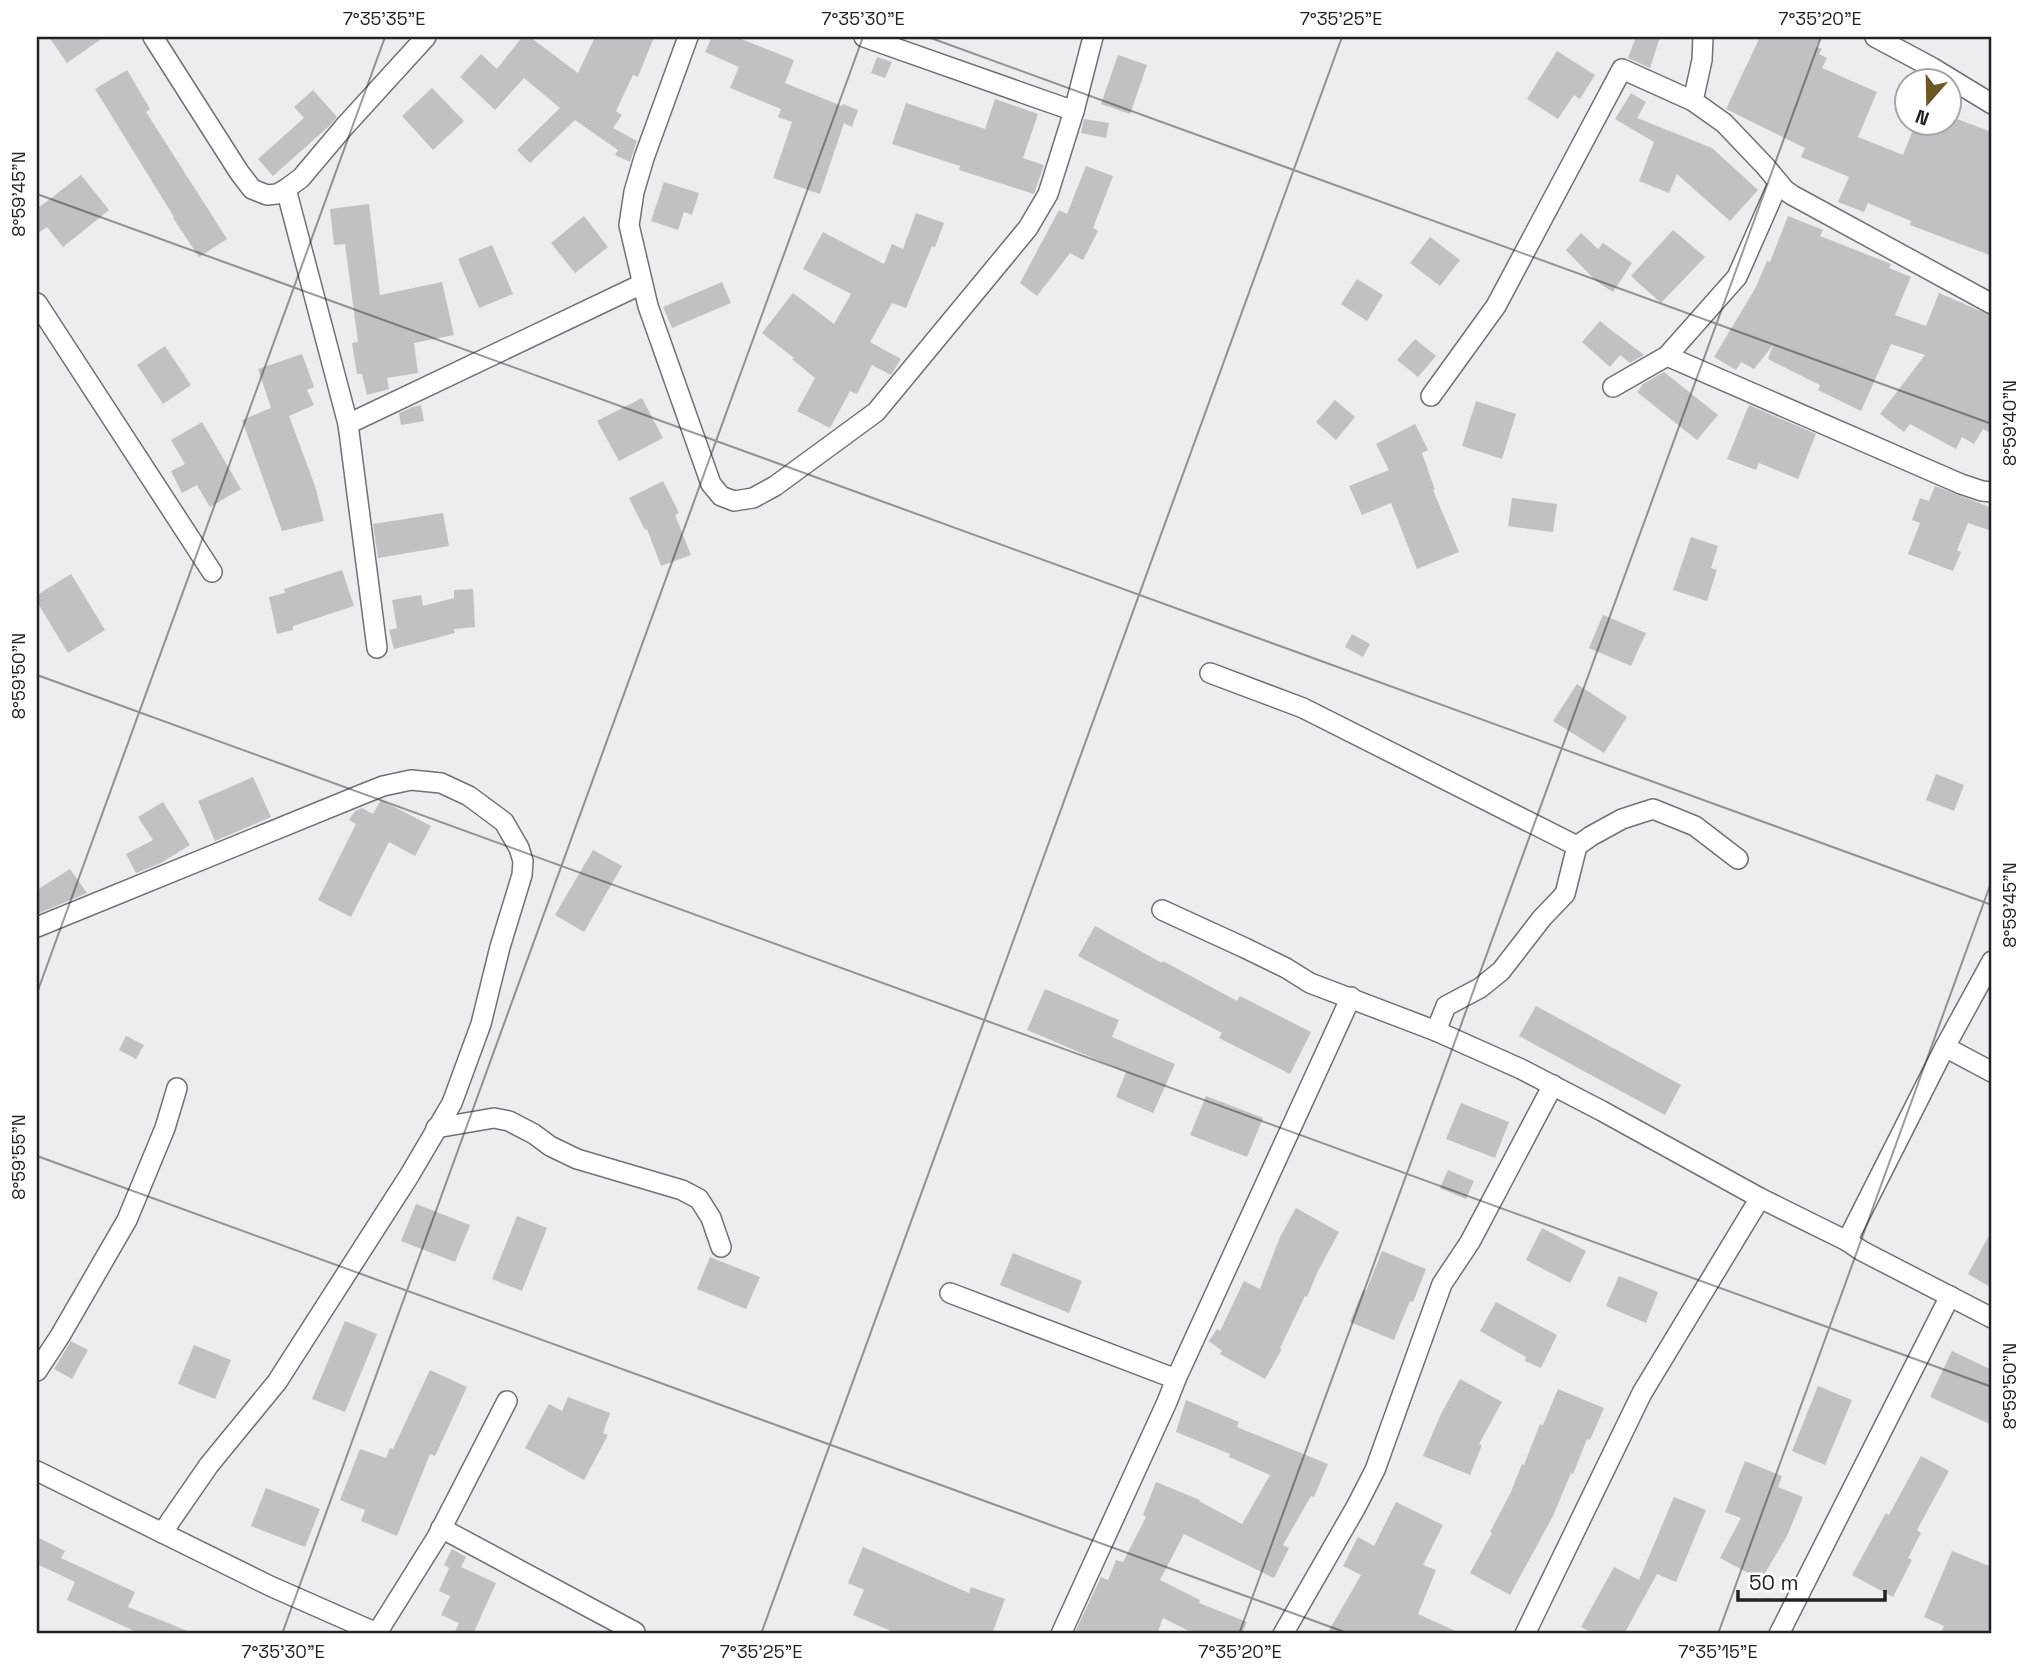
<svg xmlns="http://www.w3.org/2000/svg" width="2029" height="1671" font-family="'Space Grotesk',sans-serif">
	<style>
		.building { fill: #c1c0c5 }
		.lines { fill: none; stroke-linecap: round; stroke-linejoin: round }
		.minor-casing { stroke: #717074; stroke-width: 22 }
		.minor { stroke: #fff; stroke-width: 19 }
		.ticks { fill: none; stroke: #222123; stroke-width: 2; stroke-opacity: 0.45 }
		.neatline { fill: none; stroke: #222123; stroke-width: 2.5 }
		.ticks-label { font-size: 18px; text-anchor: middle; fill: #222123 }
	</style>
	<rect width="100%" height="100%" fill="#edecf1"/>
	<g class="building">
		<path d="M49,37h55l-37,26z"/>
		<path d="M522,37h8l48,36 17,-36h59l-16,40 -5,-2 -17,36 6,4 -9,13 24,13 -7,21 -15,-7 3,-5 -43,-30 -45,43 -13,-13 43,-42 -36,-30 -29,32 -35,-33 21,-23 16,15z"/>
		<path d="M712,37h24l58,23 -9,23 57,23 1,-2 15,6 -6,17 -8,-4 -24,71 -47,-16 19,-56 -14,-5 3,-8 -51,-21 9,-21 -34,-15z"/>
		<path d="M1636,37h24l-10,31 -22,-10z"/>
		<path d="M1760,37h61l-5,10 6,2 -3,5 8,4 -5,10 55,24 -19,45 45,18 13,-33h33v-6l43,16v124l-82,-31 1,-4 -43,-18 -4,9 -26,-10 11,-25 -48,-20 4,-9 -79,-39z"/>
		<path d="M1557,51l38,24 -15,24 -6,-4 -16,24 -31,-20z"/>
		<path d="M1118,55l29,10 -17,49 -29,-10z"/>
		<path d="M877,57l15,5 -7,16 -14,-5z"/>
		<path d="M127,70l23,39 -4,3 81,127 -28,18 -26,-39 1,-1 -79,-128z"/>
		<path d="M432,88l32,33 -31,29 -31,-34z"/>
		<path d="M313,90l24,27 -9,10 -55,49 -15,-17 46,-41 -10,-11z"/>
		<path d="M1631,93l15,9 -9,16 75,30 46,42 -28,31 -53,-47 -8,19 -30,-12 15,-39 -39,-23z"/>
		<path d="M995,99l43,15 -15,44 21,7 -10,29 -75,-24 1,-4 -68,-22 14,-41 79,26z"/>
		<path d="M1084,119l25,4 -3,15 -25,-5z"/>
		<path d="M1086,166l27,10 -20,52 5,3 -15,29 -13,-7 -33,43 -17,-13 39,-73 8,4z"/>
		<path d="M81,175l28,35 -46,37 -16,-20 -10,7v-25z"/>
		<path d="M664,182l35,11 -7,22 -8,-3 -6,18 -27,-9z"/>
		<path d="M369,204l11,91 62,-13 12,53 -40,8 4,30 -31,5 2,11 -22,6 -5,-21h-5l-5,-31 6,-1 -13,-98 -11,1 -4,-36z"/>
		<path d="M916,213l28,10 -9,24 -3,-1 -26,62 -14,-5 -22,39 31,17 -10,16 -19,-10 -15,29 -7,-3 -20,37 -33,-17 18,-33 -23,-19 2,-1 -32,-25 31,-40 41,31 17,-30 -48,-25 20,-37 61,32 8,-20 11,5z"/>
		<path d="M584,216l24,31 -33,26 -24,-30z"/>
		<path d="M1788,216l35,14 -3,6 71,28 -2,4 22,9 -16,38 31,11 13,-33 53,23v118l-9,-5 -9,15 -12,-7 -6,12 -46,-25 -6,8 -24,-18 45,-59 -34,-11 -30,67 -43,-21 2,-5 -52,-26 5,-14 -19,24 -13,-7 -5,8 -22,-13 42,-70 11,-26 3,1z"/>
		<path d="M1673,230l32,27 -44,46 -30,-27z"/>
		<path d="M1581,233l17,16 5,-6 29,20 -19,29 -17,-11 -30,-31z"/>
		<path d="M1430,237l30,23 -20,26 -30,-23z"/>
		<path d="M492,245l21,49 -34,14 -21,-49z"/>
		<path d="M1357,279l26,16 -16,26 -26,-17z"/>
		<path d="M722,282l9,21 -59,25 -9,-21z"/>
		<path d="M1600,321l6,5 38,29 -14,8 -10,-8 -10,12 -28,-25z"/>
		<path d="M1415,339l21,17 -18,21 -21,-17z"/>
		<path d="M165,346l26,39 -28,19 -26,-39z"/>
		<path d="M302,354l12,33 -7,3 7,15 -25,11 26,70 9,35 -42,10 -40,-111 29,-12 -13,-39z"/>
		<path d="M1664,372l54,43 -21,25 -60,-48 6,-8z"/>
		<path d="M642,398l21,40 -44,23 -22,-40z"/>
		<path d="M1335,400l20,17 -19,23 -20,-18z"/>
		<path d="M1476,401l40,13 -14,45 -40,-13z"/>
		<path d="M421,405l3,16 -23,4 -2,-12 14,-6z"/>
		<path d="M1749,405l67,29 -18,45 -39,-16 -3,7 -29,-11z"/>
		<path d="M202,422l39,67 -31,18 -13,-22 -15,8 -11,-22 14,-7 -14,-24z"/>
		<path d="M1415,424l13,26 -6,3 13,37h-2l26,62 -42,17 -26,-66 -29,12 -13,-29 40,-16 -13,-26z"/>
		<path d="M663,481l16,32 -4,2 16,40 -30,11 -14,-37 -2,1 -16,-32z"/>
		<path d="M1935,486l57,22v23l-24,-8 -11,27 4,2 -8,19 -45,-17 12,-31 -8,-3 8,-22 9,3z"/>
		<path d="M1512,498l45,6 -4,28 -45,-6z"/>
		<path d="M443,513l6,33 -71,12 -5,-34z"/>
		<path d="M1691,537l27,9 -7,22 6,2 -10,31 -34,-11z"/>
		<path d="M342,570l12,36 -61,20v4l-16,4 -8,-37 16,-4 -1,-4z"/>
		<path d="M71,574l34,56 -37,23 -31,-51v-7z"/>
		<path d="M473,589l2,38 -21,2 1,4 -61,16 -5,-19 8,-2 -5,-28 29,-5 2,11 31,-8v-8z"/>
		<path d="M1603,615l43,18 -15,33 -42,-18z"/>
		<path d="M1352,634l18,10 -7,13 -18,-10z"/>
		<path d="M1577,684l50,33 -23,36 -51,-32z"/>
		<path d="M1936,774l28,11 -10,26 -28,-11z"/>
		<path d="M253,777l18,40 -56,24 -17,-40z"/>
		<path d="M381,800l50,26 -16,30 -26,-14 -38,75 -33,-17 38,-76 -7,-4 6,-9 7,-3 11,6z"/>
		<path d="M163,802l27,43 -29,18 -25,10 -10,-19 27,-14 -15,-23z"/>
		<path d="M593,850l29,16 -38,66 -29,-17z"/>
		<path d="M70,869l17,24 -50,21v-24z"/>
		<path d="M1095,926l67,37 1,-2 74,40 3,-5 71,36 -21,42 -71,-36 3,-5 -144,-77z"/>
		<path d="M1045,989l74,31 -7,17 63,27 -22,49 -37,-16 10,-25 -99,-42z"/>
		<path d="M1536,1006l145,79 -16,30 -146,-79z"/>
		<path d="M126,1036l18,9 -8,14 -17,-9z"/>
		<path d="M1206,1096l57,22 -16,39 -57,-22z"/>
		<path d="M1461,1103l48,19 -14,36 -49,-19z"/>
		<path d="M1448,1170l26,11 -8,18 -26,-11z"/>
		<path d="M416,1204l54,21 -15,37 -54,-21z"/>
		<path d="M1296,1208l43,24 -22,41 -10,24 -2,-1 -25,52 2,1 -17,30 -45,-25 2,-3 -13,-10 8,-12 3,2 24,-50 16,8 20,-52z"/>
		<path d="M517,1216l30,12 -25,63 -30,-12z"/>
		<path d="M1542,1228l44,23 -16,32 -44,-23z"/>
		<path d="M1992,1230v58l-24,-14z"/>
		<path d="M1382,1251l44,18 -13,33 -3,-1 -16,39 -44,-18 13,-32 3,1z"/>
		<path d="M1013,1253l69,28 -13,32 -69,-28z"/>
		<path d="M710,1257l50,20 -14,32 -49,-20z"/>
		<path d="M1619,1276l39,16 -12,31 -40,-17z"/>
		<path d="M1496,1302l61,33 -16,33 -16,-7 1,-4 -46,-26z"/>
		<path d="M345,1321l32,13 -32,78 -33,-13z"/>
		<path d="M71,1341l17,9 -16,29 -18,-10z"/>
		<path d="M194,1345l37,15 -16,39 -37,-15z"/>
		<path d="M1952,1351l40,19v55l-62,-28z"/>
		<path d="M430,1370l37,17 -32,69 -5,-2 -33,82 -36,-15 4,-11 -25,-10 20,-51 26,9 4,-10 3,1z"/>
		<path d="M1460,1379l42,23 -23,42 3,1 -12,30 -47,-19 18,-42z"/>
		<path d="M1818,1386l34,14 -27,65 -33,-14z"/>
		<path d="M1558,1389l46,19 -14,32 -3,-1 -14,35 -2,-1 -18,43 -43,79 -40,-22 22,-40 -2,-1 21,-40 11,-28 2,1 16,-41 3,1z"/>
		<path d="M568,1397l42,16 -7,20 5,2 -24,45 -59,-32 24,-44 13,7z"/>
		<path d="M1186,1400l53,22 -2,5 91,37 -14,33 -3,-1 -28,49 6,3 -15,30 -90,-44 -24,46 40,20 -1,3 48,19 -5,12h-47l-32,-16 -6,16h-71l-10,-4 25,-53 7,3 8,-20 7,2 23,-45 -3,-2 13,-33 44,18 -1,1 43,23 28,-49 -41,-18 1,-3 -54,-22z"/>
		<path d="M1921,1456l28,15 -32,59 4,3 -13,25 4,2 -19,37 -41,-22 34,-62 3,2z"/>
		<path d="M1745,1461l37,15 -4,11 25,10 -16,39 -26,44 -41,-22 21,-40 -16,-6z"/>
		<path d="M266,1488l54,21 -15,38 -54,-21z"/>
		<path d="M1674,1497l32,13 -30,72 -19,-8 -33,60h-29l-14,-7 33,-60 25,13z"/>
		<path d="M1396,1502l47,23 -20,40 13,5 -18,44 44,20h-135l34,-59 -18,-9 15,-29 16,9z"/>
		<path d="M37,1537l28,14 -4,7 74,34 -7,15 67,27h-63l2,-3 -67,-31 8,-18 -38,-18z"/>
		<path d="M863,1547l106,46 2,-6 34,12 -13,35h-94l-45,-19 11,-25 -16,-7z"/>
		<path d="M452,1549l14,8 -5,10 35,16 -23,51h-19l5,-11 -18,-8 9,-19 -11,-5 10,-23 -5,-3z"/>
		<path d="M1952,1551l40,16v58l-4,9h-48l4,-8 -20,-9z"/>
	</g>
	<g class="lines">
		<defs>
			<g id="minor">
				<path d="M153,37l86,135 13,17 15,6 10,-1 9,-5 15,-11 43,-51 82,-90"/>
				<path d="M688,37l-44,121 -10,34 -5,33 19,81 63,178 10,12 13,5 19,-3 22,-12 101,-74 152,-184 20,-34 26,-83 19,-74"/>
				<path d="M864,37l210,74"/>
				<path d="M1875,37l58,31 59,36"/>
				<path d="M1693,101l9,-41 1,-23"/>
				<path d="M286,189l62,235 29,224"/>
				<path d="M37,303l175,269"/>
				<path d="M1667,356l294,128 21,7 10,1"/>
				<path d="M1613,387l54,-31 70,-79 41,-93"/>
				<path d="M1431,396l65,-90 126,-237 71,32 31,22 41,43 20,24 7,5 200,109"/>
				<path d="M348,424l294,-140"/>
				<path d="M1210,673l93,35 274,138"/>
				<path d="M1162,910l83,38 41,20 24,15 126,48 85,38 81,42 158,87 87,43 15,10 130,67"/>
				<path d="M37,927l321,-131 25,-10 28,-6 30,3 28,13 35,26 15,26 4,13 -1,14 -22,72 -19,77 -29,79 -43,73 -132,206 -68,83 -47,68"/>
				<path d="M1436,1031l10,-25 34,-18 21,-17 41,-53 23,-24 12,-48 14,-10 31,-17 31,-10 42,17 43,33"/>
				<path d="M1945,1047l47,25"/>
				<path d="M436,1128l58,-10 15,3 25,13 16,12 27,13 105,31 17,9 12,19 10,29"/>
				<path d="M1847,1241l98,-194 47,-86"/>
				<path d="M950,1293l226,86"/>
				<path d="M37,1371l23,-35 67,-116 38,-92 12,-40"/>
				<path d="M37,1471l233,115 109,48"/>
				<path d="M441,1528l194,104"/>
				<path d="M377,1633l60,-96 70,-136"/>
				<path d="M1061,1634l106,-232 9,-23 175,-382"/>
				<path d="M1283,1634l73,-127 19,-37 67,-186 28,-42 83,-157"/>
				<path d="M1525,1634l117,-241 118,-195"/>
				<path d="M1779,1634l171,-338"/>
			</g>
		</defs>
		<use href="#minor" class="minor-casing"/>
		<use href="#minor" class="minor"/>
	</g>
	<path class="ticks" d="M928,37l1064,387M37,194l1955,711M37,675l1955,712M37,993l348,-956M37,1156l1313,478M282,1634l581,-1597M761,1634l581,-1597M1239,1634l582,-1597M1718,1634l274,-754"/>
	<rect width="2029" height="1671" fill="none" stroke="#ffffff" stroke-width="77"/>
	<g transform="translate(1928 102) rotate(200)"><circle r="33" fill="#ffffff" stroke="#a7a6a7" stroke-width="2"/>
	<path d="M0-5L12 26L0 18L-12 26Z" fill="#6c5827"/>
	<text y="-10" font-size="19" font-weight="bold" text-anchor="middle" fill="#222123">N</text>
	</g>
	<path d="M1738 1590v10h147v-10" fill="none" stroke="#222123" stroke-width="3.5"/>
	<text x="1749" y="1590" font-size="21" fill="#222123" stroke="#ffffff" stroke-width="5" paint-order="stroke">50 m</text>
	<rect x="38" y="38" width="1952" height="1594" class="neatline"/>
	<g class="ticks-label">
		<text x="384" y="25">7°35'35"E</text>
		<text x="863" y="25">7°35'30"E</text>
		<text x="1341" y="25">7°35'25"E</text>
		<text x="1820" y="25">7°35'20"E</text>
		<text transform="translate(19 194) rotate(-90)" y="6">8°59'45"N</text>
		<text transform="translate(2010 423) rotate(-90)" y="6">8°59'40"N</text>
		<text transform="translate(19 676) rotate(-90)" y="6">8°59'50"N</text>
		<text transform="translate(2010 905) rotate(-90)" y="6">8°59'45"N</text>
		<text transform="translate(19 1157) rotate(-90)" y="6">8°59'55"N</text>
		<text transform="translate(2010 1386) rotate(-90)" y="6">8°59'50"N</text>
		<text x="283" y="1658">7°35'30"E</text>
		<text x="761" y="1658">7°35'25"E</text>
		<text x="1240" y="1658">7°35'20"E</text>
		<text x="1718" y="1658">7°35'15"E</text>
	</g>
</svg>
